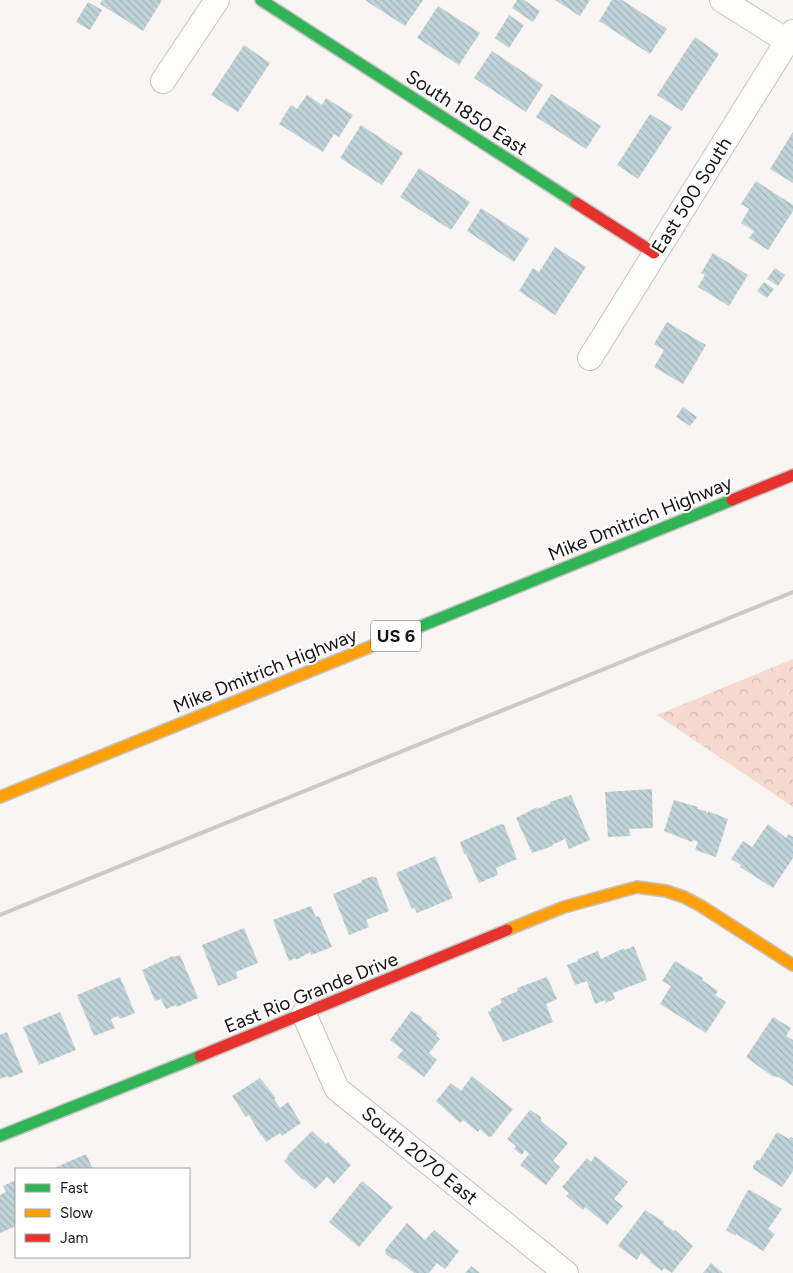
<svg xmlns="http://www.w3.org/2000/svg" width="793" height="1273" font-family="Figtree,sans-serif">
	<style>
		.park { fill: url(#park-crowns) }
		.building { fill: url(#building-back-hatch) }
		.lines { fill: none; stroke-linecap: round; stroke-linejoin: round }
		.street-casing { stroke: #c5c2c0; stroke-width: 26 }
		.fast-casing { stroke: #c5c2c0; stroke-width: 14 }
		.slow-casing { stroke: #c5c2c0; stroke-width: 14 }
		.jam-casing { stroke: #c5c2c0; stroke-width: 14 }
		.street { stroke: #fefefd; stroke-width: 24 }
		.fast { stroke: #30b455; stroke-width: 11 }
		.slow { stroke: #ff9f0a; stroke-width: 11 }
		.jam { stroke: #e5322d; stroke-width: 11 }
		.rail { stroke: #cbcac9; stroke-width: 4 }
		.labels { text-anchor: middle; stroke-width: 4; stroke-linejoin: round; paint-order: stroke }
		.shield { fill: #fff; stroke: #5c5a59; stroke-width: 1 }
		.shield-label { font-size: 18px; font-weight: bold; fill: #161312 }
		.street-label { font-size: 19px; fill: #161312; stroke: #fff }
	</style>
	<defs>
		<pattern id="park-crowns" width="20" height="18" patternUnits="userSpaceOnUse" patternTransform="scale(1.25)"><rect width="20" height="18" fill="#f7dace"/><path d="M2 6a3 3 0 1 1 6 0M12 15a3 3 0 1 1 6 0" fill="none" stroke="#d3bab0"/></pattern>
		<pattern id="building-back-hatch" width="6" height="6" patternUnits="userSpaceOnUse" patternTransform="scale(1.25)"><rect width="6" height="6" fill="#c0d3d8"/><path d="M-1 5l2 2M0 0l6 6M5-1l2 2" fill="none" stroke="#a4b4b8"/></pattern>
	</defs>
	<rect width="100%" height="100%" fill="#f9f5f3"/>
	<path class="park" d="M793,659v148l-136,-92z"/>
	<g class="building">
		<path d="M102,0h60l-19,31 -43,-27z"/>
		<path d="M365,0h58l-18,26z"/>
		<path d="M517,0h7l16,11 -7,11 -21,-14z"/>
		<path d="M555,0h35l-10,16z"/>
		<path d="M612,0h10l45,29 -17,25 -51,-33z"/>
		<path d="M88,2l14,8 -12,20 -14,-8z"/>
		<path d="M438,6l42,27 -21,32 -42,-27z"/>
		<path d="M509,15l15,10 -15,23 -14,-10z"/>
		<path d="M695,37l24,17 -37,57 -25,-16z"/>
		<path d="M244,45l26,18 -32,49 -27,-17z"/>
		<path d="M492,51l51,34 -17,27 -52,-34z"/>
		<path d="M551,94l50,32 -15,23 -50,-32z"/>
		<path d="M307,95l15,10 4,-7 27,17 -14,22 -5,-3 -11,18 -44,-28 12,-19 6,4z"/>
		<path d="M650,114l22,13 -34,52 -21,-14z"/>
		<path d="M361,125l42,28 -21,32 -42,-27z"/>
		<path d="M793,132v51l-23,-14z"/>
		<path d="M419,168l51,34 -19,28 -51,-33z"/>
		<path d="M756,181l37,24v6l-25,39 -19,-12 5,-7 -13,-8 8,-14 -8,-5z"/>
		<path d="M481,208l48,31 -15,23 -47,-31z"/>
		<path d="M555,247l31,20 -31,48 -36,-24 14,-23 6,4z"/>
		<path d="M713,253l35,22 -19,31 -31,-19 7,-12 -4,-2z"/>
		<path d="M775,268l10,7 -7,11 -11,-7z"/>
		<path d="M764,282l10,7 -7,9 -10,-7z"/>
		<path d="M667,322l39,23 -23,39 -29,-17 10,-17 -10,-6z"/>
		<path d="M683,407l14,10 -7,9 -14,-9z"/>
		<path d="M652,789l1,39 -24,1 1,7 -22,1 -3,-45z"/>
		<path d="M571,795l19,45 -21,9 -4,-10 -13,6 1,1 -21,7 -16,-35 21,-11v2l13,-5v-2z"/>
		<path d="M674,800l24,7 -1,2 9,2v1l2,1v-2l20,8 -12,38 -21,-7 3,-8 -5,-2 -1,2 -28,-11z"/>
		<path d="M501,824l3,1 13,34 -21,9 2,7 -19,8 -13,-29h-2l-4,-12z"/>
		<path d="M768,824l18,14 2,-4 5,3v21l-20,30 -33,-21 1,-2 -10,-6 12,-18 9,6z"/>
		<path d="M435,856l18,42 -36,15 -3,-6 -2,2 -16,-36z"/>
		<path d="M373,876l1,2 2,-1 13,34 -23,9 3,7 -20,8 -16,-41 29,-12v-2z"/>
		<path d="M311,906l5,11 3,-1 13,31 -21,8 -1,-3 -14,8 -1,-2 -6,3 -16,-41z"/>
		<path d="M244,928l14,35 -22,9 2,6 -20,8 -16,-41z"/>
		<path d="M634,946l13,34 -34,13 2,6 -9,4 -1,-3 -10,4 -8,-23 -12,4 -8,-20 11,-4v-2l20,-8 3,8 23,-11 1,2z"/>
		<path d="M180,955l18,43 -21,9 -1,-2 -10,4 -5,-10 -6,2 -13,-31 31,-14 1,1z"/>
		<path d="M675,961l28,17 -1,2 16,11 -3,4 11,7 -20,31 -46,-29 11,-18 -9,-5z"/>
		<path d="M120,977l15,36 -15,6 -2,-3 -7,3 4,9 -21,8 -17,-41z"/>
		<path d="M547,977l10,22 -11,5 7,18 -50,20 -15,-30 4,-2 -1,-2 11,-5 -2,-4 18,-8 -1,-3z"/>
		<path d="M411,1011l11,6v3l16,13 -2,3 4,3 -11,14 8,7 -13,17 -27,-20 6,-7 -13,-10z"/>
		<path d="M60,1012l16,38 -37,15 -16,-38z"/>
		<path d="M773,1017l18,11 -5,8 7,4v46l-15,-9 -6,-1 -26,-19z"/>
		<path d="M7,1032l16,40 -14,6 -1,-2 -8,3v-44z"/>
		<path d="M472,1076l41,33 -21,27 -3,1 -9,-8 -2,3 -15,-12 -3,3 -24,-22 15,-18 10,8z"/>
		<path d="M260,1078l16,20 -2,1 6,9 8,-6 13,21 -19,13 -2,-3 -14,9 -4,-7 -1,1 -12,-21 -3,2 -14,-21z"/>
		<path d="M530,1110l11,7v4l27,22 -15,18 7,6 -14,18 -26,-20 9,-11 -4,-4 -3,5 -8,-6 2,-3 -9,-7z"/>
		<path d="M312,1131l14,13 2,-2 23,23 -17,19 -7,-7 -12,12 -11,-10 -1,1 -19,-19 4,-4 -1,-1z"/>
		<path d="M777,1132l12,7 1,-2 3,1v33l-11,16 -29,-18v-3l4,-6h3z"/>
		<path d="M86,1154l7,15h-41z"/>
		<path d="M595,1156l33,26 -14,17 9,7 -16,19 -22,-18 -2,3 -17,-14 3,-3 -7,-6 25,-29 4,4z"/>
		<path d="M16,1180v46l-16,7v-38l6,-3 -3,-6z"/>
		<path d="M362,1181l31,26 -34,40 -30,-25z"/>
		<path d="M748,1190h2l32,19 -14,20 7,5 -12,17 -27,-17v2l-10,-6z"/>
		<path d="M645,1210l19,12 -1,2 11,7 1,-1 18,16 -21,27 -8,-5 -2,3 -12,-9 1,-1 -10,-8 -4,7 -19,-14z"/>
		<path d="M407,1223l18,17 9,-10 25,21 -14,18 -8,-6 -8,10h-15l-18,-14h-4l-6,-5 -1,-4z"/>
		<path d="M711,1263l12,10h-20z"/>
		<path d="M471,1266l9,7h-15z"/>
	</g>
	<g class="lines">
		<defs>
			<g id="street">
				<path d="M722,0l65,41"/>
				<path d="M163,81l54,-81"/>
				<path d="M590,358l203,-326"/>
				<path d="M304,1014l33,75 229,184"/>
			</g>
			<g id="fast">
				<path d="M261,0l315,203"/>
				<path d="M377,644l355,-144"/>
				<path d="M0,1136l200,-80"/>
			</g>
			<g id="slow">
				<path d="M0,797l377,-153"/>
				<path d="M507,930l57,-23 73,-20 29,4 18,6 17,9 92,59"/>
			</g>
			<g id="jam">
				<path d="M576,203l78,50"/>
				<path d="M732,500l61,-25"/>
				<path d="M200,1056l307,-126"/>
			</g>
		</defs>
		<use href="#street" class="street-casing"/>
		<use href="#fast" class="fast-casing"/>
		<use href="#slow" class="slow-casing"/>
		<use href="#jam" class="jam-casing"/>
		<use href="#street" class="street"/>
		<use href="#fast" class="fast"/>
		<use href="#slow" class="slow"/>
		<use href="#jam" class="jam"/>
		<path class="rail" d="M0,915l793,-323"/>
	</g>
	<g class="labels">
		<rect class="shield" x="371" y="620.5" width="50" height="31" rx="4"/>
		<g class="shield-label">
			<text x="396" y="642">US 6</text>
		</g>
		<g class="street-label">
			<text transform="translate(467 112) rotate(33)" y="7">South 1850 East</text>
			<text transform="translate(691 195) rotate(-58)" y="7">East 500 South</text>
			<text transform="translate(640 518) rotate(-22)" y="7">Mike Dmitrich Highway</text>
			<text transform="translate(265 670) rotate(-22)" y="7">Mike Dmitrich Highway</text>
			<text transform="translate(311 992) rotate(-22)" y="7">East Rio Grande Drive</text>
			<text transform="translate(420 1155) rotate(39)" y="7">South 2070 East</text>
		</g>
	</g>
	<rect x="15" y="1168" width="175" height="90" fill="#ffffff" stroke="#a2a1a0"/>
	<rect x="25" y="1184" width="25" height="8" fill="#30b455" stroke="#a2a1a0"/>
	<text x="60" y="1193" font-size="15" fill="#161312">Fast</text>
	<rect x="25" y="1209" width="25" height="8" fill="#ff9f0a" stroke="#a2a1a0"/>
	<text x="60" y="1218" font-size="15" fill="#161312">Slow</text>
	<rect x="25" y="1234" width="25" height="8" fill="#e5322d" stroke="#a2a1a0"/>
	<text x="60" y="1243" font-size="15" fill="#161312">Jam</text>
</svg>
